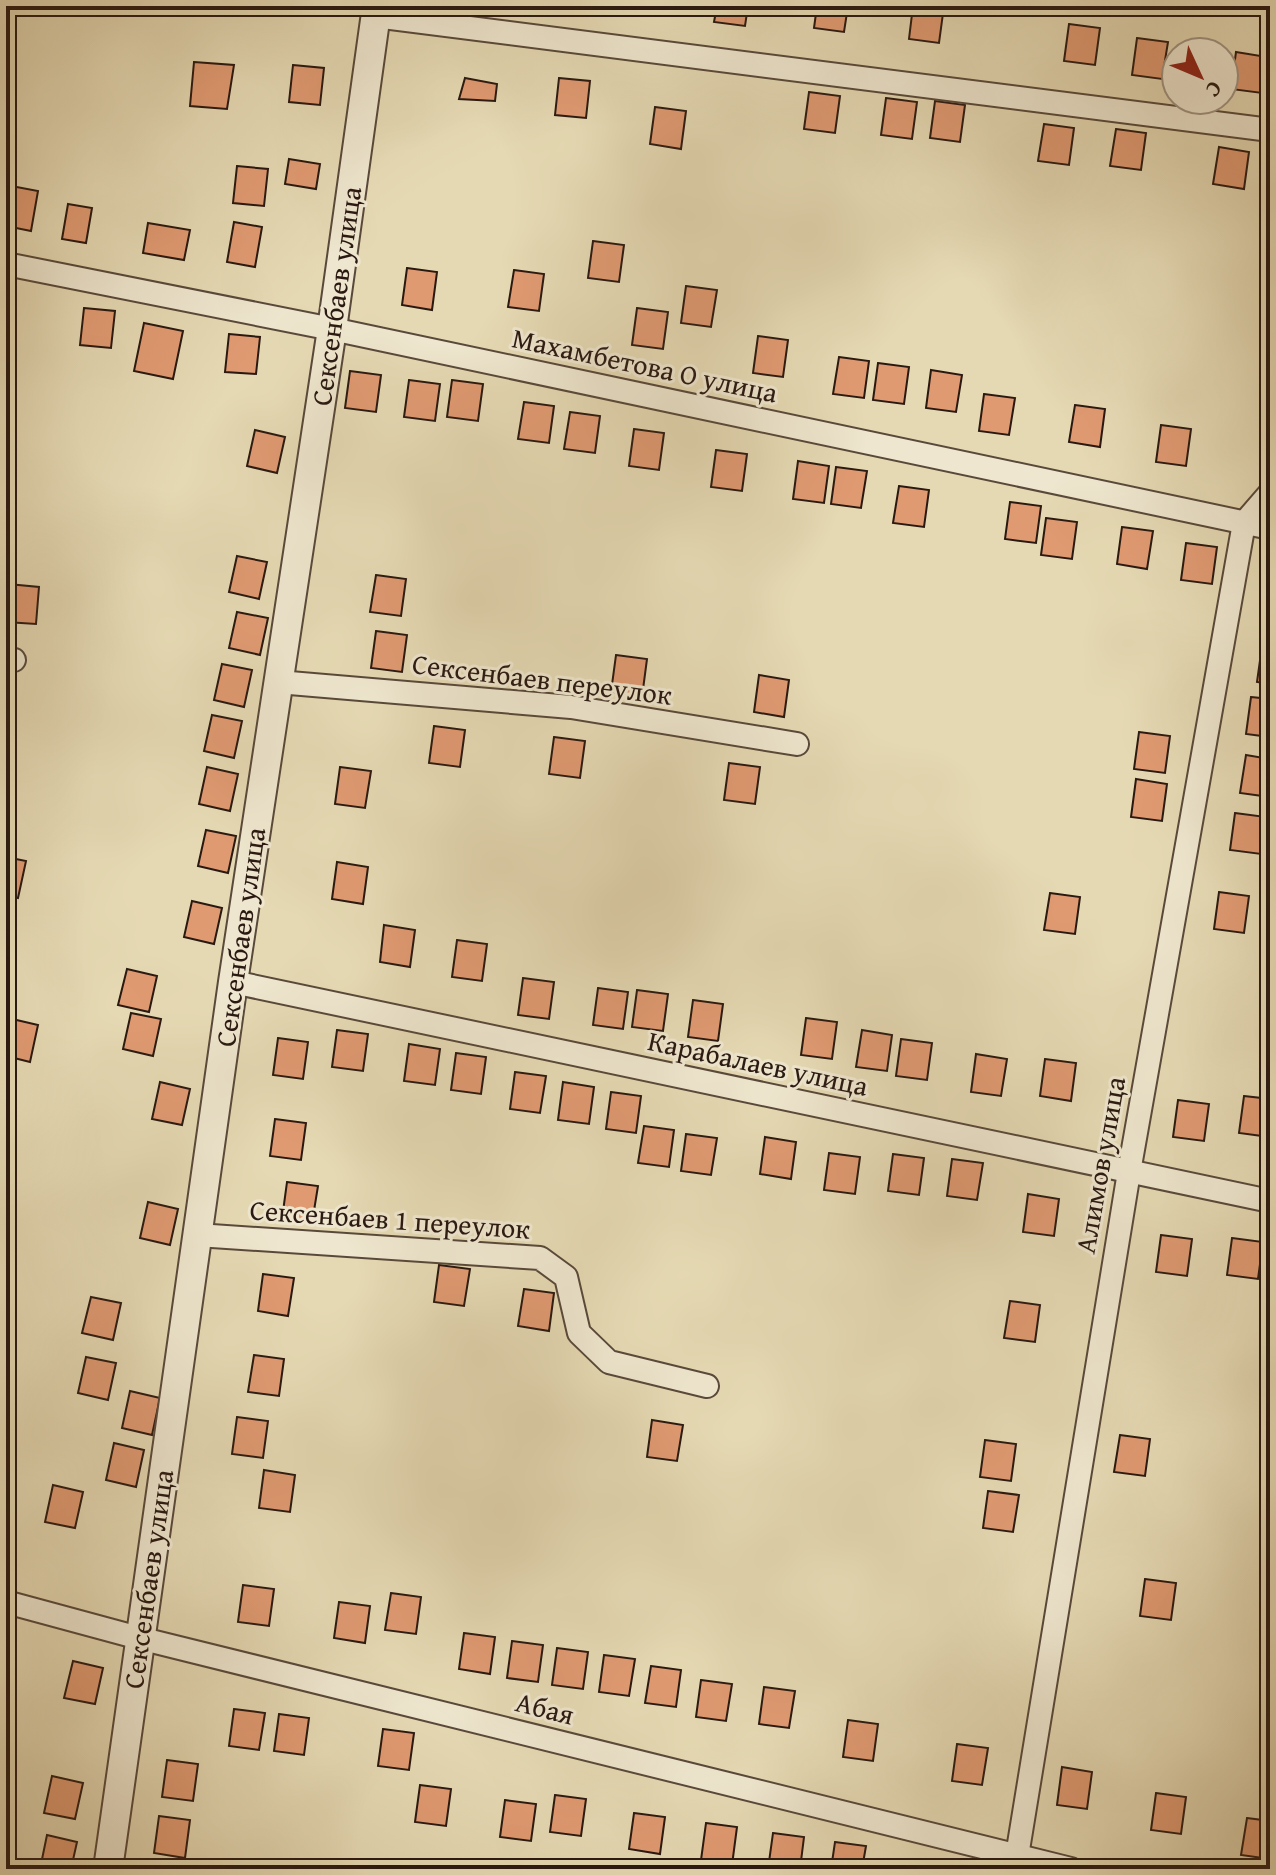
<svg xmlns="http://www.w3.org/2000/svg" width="1276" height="1875" font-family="'Gentium Book Plus',serif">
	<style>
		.building { fill: #e09a72; stroke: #2a1911; stroke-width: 2 }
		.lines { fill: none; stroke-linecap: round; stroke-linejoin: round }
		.minor-casing { stroke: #59493a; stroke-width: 26 }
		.tertiary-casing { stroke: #59493a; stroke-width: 32 }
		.minor { stroke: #eee6ce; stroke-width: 22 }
		.tertiary { stroke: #eee6ce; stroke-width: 28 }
		.labels { text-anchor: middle; stroke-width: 6; stroke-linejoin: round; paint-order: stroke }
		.street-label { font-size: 28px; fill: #2a1911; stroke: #eee6ce }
	</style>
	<rect width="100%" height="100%" fill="#e5d9b3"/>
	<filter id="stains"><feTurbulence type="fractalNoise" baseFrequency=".0025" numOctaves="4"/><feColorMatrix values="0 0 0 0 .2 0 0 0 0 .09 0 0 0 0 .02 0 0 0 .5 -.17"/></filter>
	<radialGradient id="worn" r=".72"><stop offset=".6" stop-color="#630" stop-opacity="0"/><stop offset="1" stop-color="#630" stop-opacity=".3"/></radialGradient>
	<g class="building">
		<path d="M717,6h31l-3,20 -31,-4z"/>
		<path d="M817,6h31l-4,26 -30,-4z"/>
		<path d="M913,6h31l-5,37 -30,-4z"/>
		<path d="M1069,24l31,4 -5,37 -31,-4z"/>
		<path d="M1137,38l31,4 -6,37 -30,-4z"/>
		<path d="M1236,52l31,5 -5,36 -31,-4z"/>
		<path d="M194,62l40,3 -7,44 -37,-3z"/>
		<path d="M293,65l31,3 -4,37 -31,-3z"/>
		<path d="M465,78l32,6 -2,17 -36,-2z"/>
		<path d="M559,78l31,3 -4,37 -31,-3z"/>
		<path d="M809,92l31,4 -5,37 -31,-4z"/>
		<path d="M886,98l31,4 -5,37 -31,-4z"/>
		<path d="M935,101l30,4 -5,37 -30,-4z"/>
		<path d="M655,107l31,4 -5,38 -31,-5z"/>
		<path d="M1044,124l30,4 -5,37 -31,-4z"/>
		<path d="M1116,129l30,4 -5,37 -31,-4z"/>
		<path d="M1219,147l30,5 -5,37 -31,-5z"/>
		<path d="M289,159l31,5 -4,25 -31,-5z"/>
		<path d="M237,166l31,3 -4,37 -31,-3z"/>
		<path d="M6,185l32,6 -7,40 -25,-5z"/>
		<path d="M68,204l24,4 -6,35 -24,-4z"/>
		<path d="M234,222l28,5 -7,40 -28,-5z"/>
		<path d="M148,223l42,7 -6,30 -41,-7z"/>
		<path d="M593,241l31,4 -5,37 -31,-4z"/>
		<path d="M407,268l30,4 -5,38 -30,-5z"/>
		<path d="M514,270l30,4 -5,37 -31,-4z"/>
		<path d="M686,286l31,4 -6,37 -30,-4z"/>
		<path d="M84,308l31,3 -4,37 -31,-3z"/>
		<path d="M637,308l31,4 -5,37 -31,-4z"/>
		<path d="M144,323l39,8 -10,48 -39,-8z"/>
		<path d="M229,334l31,3 -4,37 -31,-2z"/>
		<path d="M758,336l30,4 -5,37 -30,-4z"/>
		<path d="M839,357l30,4 -5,37 -31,-4z"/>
		<path d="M878,363l31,4 -5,37 -31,-4z"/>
		<path d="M931,370l31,5 -6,37 -30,-4z"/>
		<path d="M350,371l31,4 -5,37 -31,-4z"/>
		<path d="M409,380l31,4 -5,37 -31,-4z"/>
		<path d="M452,380l31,4 -5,37 -31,-4z"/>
		<path d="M984,394l31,4 -6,37 -30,-4z"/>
		<path d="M524,402l30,4 -5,37 -31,-4z"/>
		<path d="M1075,405l30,4 -5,38 -31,-5z"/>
		<path d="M570,412l30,4 -5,37 -31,-4z"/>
		<path d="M1161,425l30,4 -5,37 -30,-4z"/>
		<path d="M634,429l30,4 -5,37 -30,-4z"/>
		<path d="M255,430l30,7 -8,36 -30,-7z"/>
		<path d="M716,450l31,4 -5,37 -31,-4z"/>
		<path d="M798,461l31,5 -5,37 -31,-4z"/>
		<path d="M836,467l31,4 -6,37 -30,-4z"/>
		<path d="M899,486l30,4 -5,37 -31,-4z"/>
		<path d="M1010,502l31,4 -5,37 -31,-4z"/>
		<path d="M1046,518l31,4 -5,37 -31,-4z"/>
		<path d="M1122,527l31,4 -6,38 -30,-5z"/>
		<path d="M1186,543l31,4 -5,37 -31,-4z"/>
		<path d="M237,556l30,6 -8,37 -30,-7z"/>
		<path d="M376,575l30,4 -5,37 -31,-4z"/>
		<path d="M8,584l31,3 -3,37 -30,-2z"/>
		<path d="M237,612l31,6 -8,37 -31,-7z"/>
		<path d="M376,631l31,4 -5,37 -31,-4z"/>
		<path d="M1262,646l8,1v37l-13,-2z"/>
		<path d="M616,655l31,4 -5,38 -31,-5z"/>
		<path d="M222,664l30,6 -8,37 -30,-7z"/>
		<path d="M759,675l30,5 -5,37 -30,-5z"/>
		<path d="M1251,697l19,2v38l-24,-3z"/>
		<path d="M212,715l30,6 -8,37 -30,-7z"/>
		<path d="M434,726l31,4 -5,37 -31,-4z"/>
		<path d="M1139,732l31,4 -5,37 -31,-4z"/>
		<path d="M554,737l31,4 -5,37 -31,-4z"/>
		<path d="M1246,755l24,4v38l-30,-4z"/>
		<path d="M729,763l31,4 -5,37 -31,-4z"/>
		<path d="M207,767l31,7 -8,37 -31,-7z"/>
		<path d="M340,767l31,4 -6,37 -30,-4z"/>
		<path d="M1136,779l31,5 -5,37 -31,-4z"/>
		<path d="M1235,813l31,4 -5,37 -31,-4z"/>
		<path d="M206,830l30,6 -8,37 -30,-7z"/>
		<path d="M6,857l20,4 -8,37 -12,-3z"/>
		<path d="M337,862l31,5 -5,37 -31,-5z"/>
		<path d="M1219,892l30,4 -5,37 -30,-4z"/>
		<path d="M1050,893l30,4 -5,37 -31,-4z"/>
		<path d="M192,901l30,7 -8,36 -30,-7z"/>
		<path d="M384,925l31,5 -5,37 -30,-5z"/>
		<path d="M457,940l30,4 -5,37 -30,-4z"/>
		<path d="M127,969l30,7 -8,36 -31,-7z"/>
		<path d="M523,978l31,4 -5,37 -31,-4z"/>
		<path d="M598,988l30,4 -5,37 -30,-4z"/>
		<path d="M637,990l31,4 -5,37 -31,-4z"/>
		<path d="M693,1000l30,4 -5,37 -30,-4z"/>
		<path d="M131,1013l30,6 -8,37 -30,-7z"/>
		<path d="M8,1018l30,7 -8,37 -24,-6z"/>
		<path d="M806,1018l31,4 -5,37 -31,-4z"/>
		<path d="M337,1030l31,4 -5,37 -31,-4z"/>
		<path d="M862,1030l30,5 -5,36 -31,-4z"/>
		<path d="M278,1038l30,4 -5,37 -30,-4z"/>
		<path d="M901,1039l31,4 -5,37 -31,-4z"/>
		<path d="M409,1044l31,5 -5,36 -31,-4z"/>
		<path d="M456,1053l30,4 -5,37 -30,-4z"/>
		<path d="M976,1054l31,5 -6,37 -30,-4z"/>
		<path d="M1045,1059l31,4 -5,38 -31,-5z"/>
		<path d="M515,1072l31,4 -6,37 -30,-4z"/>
		<path d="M160,1082l30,7 -8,36 -30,-6z"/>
		<path d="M563,1082l31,5 -5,37 -31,-4z"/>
		<path d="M611,1092l30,4 -5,37 -30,-4z"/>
		<path d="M1244,1096l26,3v38l-31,-4z"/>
		<path d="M1178,1100l31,4 -5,37 -31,-4z"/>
		<path d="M275,1119l31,4 -5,37 -31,-4z"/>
		<path d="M644,1126l30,4 -5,37 -31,-4z"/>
		<path d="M686,1134l31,4 -6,37 -30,-4z"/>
		<path d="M765,1137l31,5 -5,37 -31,-5z"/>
		<path d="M829,1153l31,4 -5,37 -31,-4z"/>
		<path d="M893,1154l31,4 -5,37 -31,-4z"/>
		<path d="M952,1159l31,4 -6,37 -30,-4z"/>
		<path d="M287,1182l31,4 -6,37 -30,-4z"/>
		<path d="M1028,1194l31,5 -5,37 -31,-4z"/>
		<path d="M148,1202l30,7 -8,36 -30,-7z"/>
		<path d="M1161,1235l31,4 -5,37 -31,-4z"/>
		<path d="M1232,1238l31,4 -5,37 -31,-4z"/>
		<path d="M439,1265l31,4 -6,37 -30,-4z"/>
		<path d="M263,1274l31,4 -6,38 -30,-5z"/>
		<path d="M524,1289l30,4 -5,38 -31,-5z"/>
		<path d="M91,1297l30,6 -8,37 -31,-7z"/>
		<path d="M1010,1301l30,4 -5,37 -31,-4z"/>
		<path d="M254,1355l30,4 -5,37 -31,-4z"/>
		<path d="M86,1357l30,6 -8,37 -30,-7z"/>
		<path d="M130,1391l30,7 -8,37 -30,-7z"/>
		<path d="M237,1417l31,4 -5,37 -31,-4z"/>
		<path d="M652,1420l31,5 -6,36 -30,-4z"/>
		<path d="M1120,1435l30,4 -5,37 -31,-4z"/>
		<path d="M985,1440l31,4 -5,37 -31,-4z"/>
		<path d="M114,1443l30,7 -8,37 -30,-7z"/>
		<path d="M264,1470l31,5 -5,37 -31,-4z"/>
		<path d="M53,1485l30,7 -8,36 -30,-6z"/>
		<path d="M988,1491l31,4 -6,37 -30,-4z"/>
		<path d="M1145,1579l31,4 -5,37 -31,-4z"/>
		<path d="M243,1585l31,4 -5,37 -31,-4z"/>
		<path d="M391,1593l30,4 -5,37 -31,-4z"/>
		<path d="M339,1602l31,4 -5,37 -31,-5z"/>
		<path d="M464,1633l31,4 -5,37 -31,-5z"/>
		<path d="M512,1641l31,4 -5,37 -31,-4z"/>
		<path d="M557,1648l31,4 -5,37 -31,-4z"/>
		<path d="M604,1655l31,4 -6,37 -30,-4z"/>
		<path d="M73,1661l30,7 -8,36 -31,-6z"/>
		<path d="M651,1666l30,4 -5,37 -31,-4z"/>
		<path d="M701,1680l31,4 -6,37 -30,-4z"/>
		<path d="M764,1687l31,4 -6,37 -30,-4z"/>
		<path d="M234,1709l31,4 -6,37 -30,-4z"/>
		<path d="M279,1714l30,4 -5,37 -30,-4z"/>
		<path d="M848,1720l30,4 -5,37 -30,-4z"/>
		<path d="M383,1729l31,4 -5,37 -31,-4z"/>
		<path d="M957,1744l31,4 -6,37 -30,-4z"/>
		<path d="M167,1760l31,4 -5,37 -31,-4z"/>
		<path d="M1062,1767l30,5 -5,37 -30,-4z"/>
		<path d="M52,1776l31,7 -8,36 -31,-6z"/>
		<path d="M420,1785l31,4 -5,37 -31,-4z"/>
		<path d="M1156,1793l30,4 -5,37 -30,-4z"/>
		<path d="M555,1795l31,4 -5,37 -31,-4z"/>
		<path d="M505,1800l31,4 -5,37 -31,-4z"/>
		<path d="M634,1813l31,4 -5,37 -31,-5z"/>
		<path d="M159,1816l31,4 -5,38 -31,-5z"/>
		<path d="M1247,1818l23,3v38l-29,-4z"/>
		<path d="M706,1823l31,4 -5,38 -31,-5z"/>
		<path d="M773,1833l31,4 -4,32h-32z"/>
		<path d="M47,1835l30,7 -6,27h-31z"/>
		<path d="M835,1842l31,4 -4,23h-31z"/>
	</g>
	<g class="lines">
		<defs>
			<g id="minor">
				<path d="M375,16l895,114"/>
				<path d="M6,264l326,65 938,199"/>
				<path d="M6,659l8,1"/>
				<path d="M278,682l293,25 226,37"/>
				<path d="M233,982l1037,219"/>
				<path d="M197,1235l343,23 26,19 13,56 30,29 98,24"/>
				<path d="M6,1602l133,36 932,231"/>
				<path d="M1017,1856l112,-684 115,-649 26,-30"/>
			</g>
			<path id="tertiary" d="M108,1869l125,-887 99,-653 45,-323"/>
		</defs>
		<use href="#minor" class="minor-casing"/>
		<use href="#tertiary" class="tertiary-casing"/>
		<use href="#minor" class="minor"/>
		<use href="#tertiary" class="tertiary"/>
	</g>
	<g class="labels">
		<g class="street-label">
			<text transform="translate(336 296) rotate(-82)" y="10">Сексенбаев улица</text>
			<text transform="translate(645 365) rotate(12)" y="10">Махамбетова О улица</text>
			<text transform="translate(542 679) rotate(7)" y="10">Сексенбаев переулок</text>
			<text transform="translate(240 937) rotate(-82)" y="10">Сексенбаев улица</text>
			<text transform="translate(758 1063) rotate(12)" y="10">Карабалаев улица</text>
			<text transform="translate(1100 1165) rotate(-80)" y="10">Алимов улица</text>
			<text transform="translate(390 1219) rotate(4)" y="10">Сексенбаев 1 переулок</text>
			<text transform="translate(148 1579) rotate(-82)" y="10">Сексенбаев улица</text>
			<text transform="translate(545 1708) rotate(14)" y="10">Абая</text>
		</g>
	</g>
	<rect width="1276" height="1875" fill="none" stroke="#e5d9b3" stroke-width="32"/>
	<rect x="8" y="8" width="1260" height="1859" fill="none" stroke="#2a1911" stroke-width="4"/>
	<rect x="16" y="16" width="1244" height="1843" fill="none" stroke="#2a1911" stroke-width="2"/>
	<g transform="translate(1200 76) rotate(134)"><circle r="38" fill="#eee6ce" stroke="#a09482" stroke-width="2"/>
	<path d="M0-6L14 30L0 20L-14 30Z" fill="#8f2418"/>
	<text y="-12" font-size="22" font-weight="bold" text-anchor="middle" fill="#2a1911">С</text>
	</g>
	<rect width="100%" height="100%" filter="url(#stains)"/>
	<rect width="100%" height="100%" fill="url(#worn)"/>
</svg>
